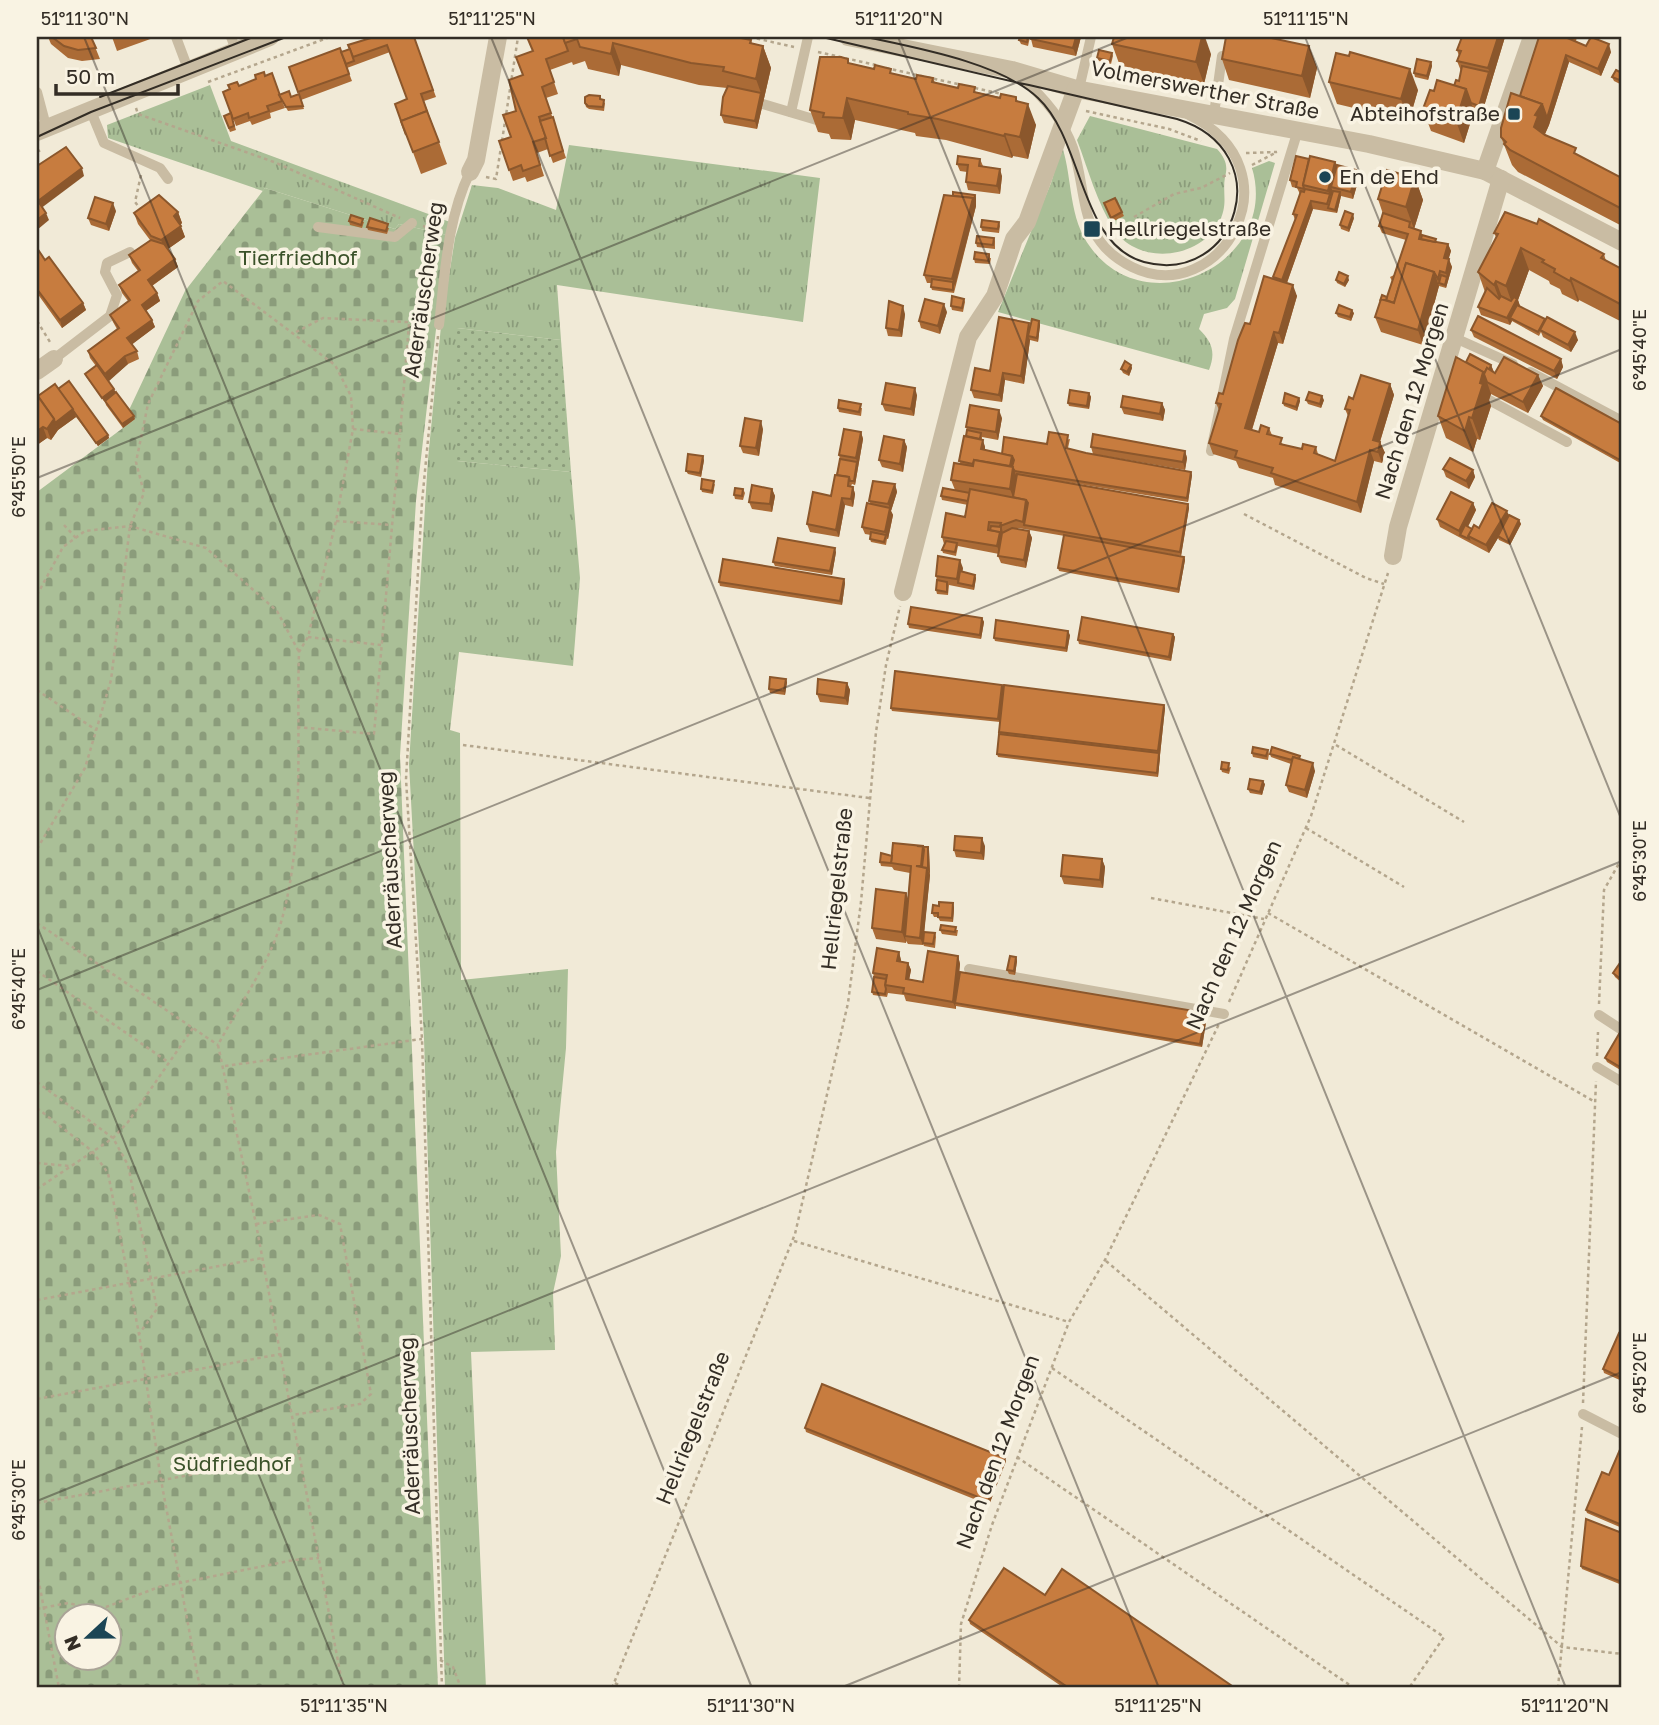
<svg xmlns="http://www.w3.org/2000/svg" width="1659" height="1725" font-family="'Golos Text',sans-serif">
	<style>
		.grass { fill: url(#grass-tufts) }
		.cemetery { fill: url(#cemetery-stones); fill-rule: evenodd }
		.park { fill: url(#park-dots) }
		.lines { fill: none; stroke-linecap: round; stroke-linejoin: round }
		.path { stroke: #b4a68d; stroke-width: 2.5; stroke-dasharray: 3.5 3.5; stroke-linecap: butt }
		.lane { stroke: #c9bca3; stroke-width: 10 }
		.street { stroke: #c9bca3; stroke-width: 18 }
		.tram { stroke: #332d25; stroke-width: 2 }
		.wall { fill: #ab6b36 }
		.shaded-wall { fill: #8b572c }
		.building { fill: #c77c3f; stroke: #8b572c; stroke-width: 2 }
		.ticks { fill: none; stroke: #332d25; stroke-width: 2; stroke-opacity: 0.45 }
		.poi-dot { fill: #1b4555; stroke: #f9f3e3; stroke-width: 2.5 }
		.labels { text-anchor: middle; stroke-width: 7; stroke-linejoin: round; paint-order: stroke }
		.street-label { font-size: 21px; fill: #332d25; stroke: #f9f3e3 }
		.poi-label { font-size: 21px; fill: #332d25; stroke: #f9f3e3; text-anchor: start }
		.park-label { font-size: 21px; fill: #3a5229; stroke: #f9f3e3 }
		.neatline { fill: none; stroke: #332d25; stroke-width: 2.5 }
		.ticks-label { font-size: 18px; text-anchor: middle; fill: #332d25 }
	</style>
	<defs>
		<pattern id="grass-tufts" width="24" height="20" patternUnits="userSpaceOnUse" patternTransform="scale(1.75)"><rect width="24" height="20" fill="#aabf97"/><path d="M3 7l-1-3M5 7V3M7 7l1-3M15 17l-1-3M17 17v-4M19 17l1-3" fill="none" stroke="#8b9c7b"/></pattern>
		<pattern id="cemetery-stones" width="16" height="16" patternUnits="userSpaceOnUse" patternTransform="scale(1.75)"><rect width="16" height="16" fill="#aabf97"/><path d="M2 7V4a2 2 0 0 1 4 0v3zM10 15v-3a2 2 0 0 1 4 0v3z" fill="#8b9c7b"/></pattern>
		<pattern id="park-dots" width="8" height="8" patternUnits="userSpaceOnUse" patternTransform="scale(1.75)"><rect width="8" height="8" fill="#aabf97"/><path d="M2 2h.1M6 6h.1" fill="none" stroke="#8b9c7b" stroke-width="1.8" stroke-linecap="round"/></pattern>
	</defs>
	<rect width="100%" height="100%" fill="#f1ead7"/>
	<g class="grass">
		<path d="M210,85l21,56 219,81 -3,13 -48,-11 -4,5 -130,-41 -2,3 -155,-53 -1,-13z"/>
		<path d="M1090,116l127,33c9,10 11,17 8,28 -3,17 4,28 -7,47 -21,36 -81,41 -104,5 -17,-26 -26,-60 -37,-89z"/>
		<path d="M569,145l251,33 -17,144 -246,-37 4,55 -104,-12v133l114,11 9,106 -7,88 -114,-14 -9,78 10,3 1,247 107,-11 -2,79 -10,104 5,104 -8,37 2,57 -84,2 15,336h-41l-21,-649 -15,-275 19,-305 13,-133 14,-88 17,-53 26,3 58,22z"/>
		<path d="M1062,146c11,34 6,72 29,102 58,78 189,14 161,-80l17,-7 6,2 -40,136 -8,9 -23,6 -5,15c13,13 17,23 10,41l-211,-58 53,-129z"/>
	</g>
	<path class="cemetery" d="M265,188l130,41 4,-5 48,11 -31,266 -16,255 38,932h-401v-1196l98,-73 -6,-9 56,-119zM66,1616h42v42h-42z"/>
	<path class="park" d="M457,328l104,12 10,132 -114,-11z"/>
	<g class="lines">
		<g class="path">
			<path d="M750,37l44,10"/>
			<path d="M818,52l58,13"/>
			<path d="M886,68l116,26"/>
			<path d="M208,82l122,-45"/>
			<path d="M136,108l2,6 136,48 126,56"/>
			<path d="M1086,111l83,18 32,12"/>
			<path d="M502,141l16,-104"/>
			<path d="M37,152l6,-3"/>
			<path d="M1246,153l31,-1"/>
			<path d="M1252,165l25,-13"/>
			<path d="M141,175l-6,27 7,9"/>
			<path d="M486,177l10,2 5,-32"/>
			<path d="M1134,217l40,-23 27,-6 29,-15"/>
			<path d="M423,226l17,5"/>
			<path d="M37,321l13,21"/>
			<path d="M296,332l27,-14 103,5"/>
			<path d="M438,336l-16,166 -16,277 16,260 20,649"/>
			<path d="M353,429l47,5 9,-110"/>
			<path d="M1244,514l122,64 18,6"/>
			<path d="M336,521l55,4"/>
			<path d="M64,525l12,13"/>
			<path d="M37,595l26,-48 22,-16 45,-5 76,22 71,63 22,41"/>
			<path d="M308,637l73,8"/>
			<path d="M37,690l59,40"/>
			<path d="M297,727l77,7 26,-300"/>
			<path d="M463,745l406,53"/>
			<path d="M1336,745l128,77"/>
			<path d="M1306,828l98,59"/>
			<path d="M37,849l48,-81 26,-88 19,-154 14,-33 -8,-31 12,-58 50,-103 25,-20 112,84 16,31 2,33 -17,92 -28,116 -9,15c-3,89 7,195 -21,280 -12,35 -42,79 -60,113l38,179 87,464"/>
			<path d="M1151,898l113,21"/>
			<path d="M1268,913l327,189"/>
			<path d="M37,923l181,122"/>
			<path d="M37,971l131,91"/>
			<path d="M1229,1002l82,-186 77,-243"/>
			<path d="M1599,1004l5,-114 18,-32"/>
			<path d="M1597,1056l1,-24"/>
			<path d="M225,1066l197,-27"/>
			<path d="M37,1082l76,56 15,27 29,144 -18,25 22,146 39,208"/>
			<path d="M37,1108l55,43 16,22 31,161"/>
			<path d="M37,1163l32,3"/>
			<path d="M37,1189l76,-51 15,-16 65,-94"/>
			<path d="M256,1224l63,-9 21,9 31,170 -11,10 -67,11"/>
			<path d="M794,1241l275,81"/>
			<path d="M1106,1261l456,386 60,7"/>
			<path d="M37,1300l225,-42"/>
			<path d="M1052,1368l392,269 -35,51"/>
			<path d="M37,1399l244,-45"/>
			<path d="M1583,1403l13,-322"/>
			<path d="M1017,1457l337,231"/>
			<path d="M37,1503l262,-48"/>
			<path d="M37,1572l22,116"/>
			<path d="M37,1609l31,-6 21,5 17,-1 53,-20 135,-27 25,-2"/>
			<path d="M440,1660l13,7 8,21"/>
			<path d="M615,1683l9,5"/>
			<path d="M612,1688l183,-454 53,-231 13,-101 15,-170 10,-67 14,-59"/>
			<path d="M959,1688l2,-64 31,-99 77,-203 36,-62 114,-236"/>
			<path d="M1558,1688l24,-261"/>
		</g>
		<g class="lane">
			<path d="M176,37l12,32"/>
			<path d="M231,37l5,13"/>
			<path d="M1020,77c23,19 43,42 53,71 15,46 4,92 59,119 88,43 170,-97 57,-152"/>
			<path d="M1079,89l12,-52"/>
			<path d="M37,92l9,34"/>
			<path d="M763,104l57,17"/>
			<path d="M90,109l14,34 56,25 8,11"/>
			<path d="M791,112l17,-75"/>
			<path d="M1214,114l8,-58"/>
			<path d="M318,227l77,10 17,-14"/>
			<path d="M439,325c6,-51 8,-106 31,-153"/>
			<path d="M1455,338l58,26"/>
			<path d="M54,359l56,-43 7,-21 -12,-23 2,-9 23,-11"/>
			<path d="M1530,372l92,49"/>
			<path d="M1489,400l78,42"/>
			<path d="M1211,451l23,-112 64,-209"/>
			<path d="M969,969l255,45"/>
			<path d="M1599,1015l23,15"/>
			<path d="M1597,1067l25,15"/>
			<path d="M1583,1414l39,20"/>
		</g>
		<g class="street">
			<path d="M848,37l164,33 64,19 293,55 116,27 137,71"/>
			<path d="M37,132l233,-95"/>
			<path d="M1485,171l47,-134"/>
			<path d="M470,172l6,-12 22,-123"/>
			<path d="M37,371l17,-12"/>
			<path d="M1393,556l5,-29 103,-348"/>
			<path d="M903,592l65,-255 27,-41 19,-57 13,-17 49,-133"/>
		</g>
		<g class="tram">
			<path d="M822,37l197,46 10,2 148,34c104,32 60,168 -33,143 -65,-18 -60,-121 -106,-164 -37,-35 -121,-50 -172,-61"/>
			<path d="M100,97l153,-60"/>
			<path d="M37,137l54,-25 195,-75"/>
		</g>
	</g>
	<g class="wall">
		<path d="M48,37h43l9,22 -18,2 -14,-3 -17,-14z"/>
		<path d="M112,37h44l-39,14z"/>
		<path d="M414,37l22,60 -12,4 23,63 -26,10 -26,-70 12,-5 -17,-47 -43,16 -3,-8 8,21 -51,19 -12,-33 52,-15z"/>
		<path d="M527,37l224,3 1,3 11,3 8,22 -14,61 -33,-6 -3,-8 6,-27 -28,-3 -78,-20 -2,11 -31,-7 -3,-8 -12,4 -5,-15 4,12 -22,8 8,24 -12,4 20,60 -13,5 -5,-14 -11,4 7,23 -17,6 -2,-5 -12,4 -14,-40 12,-4 12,-62 10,-24z"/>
		<path d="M1020,37h10l-2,9 -7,-2 -2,-4z"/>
		<path d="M1081,37l-5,19 -43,-9 -2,-8z"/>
		<path d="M1462,37h43l-23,76 -8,-2 -10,32 -33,-12 -8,-22 36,-28 2,-10 -4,-10 2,-5 -2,-6z"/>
		<path d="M1539,37h38l-1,4 10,5 25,6 -10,24 -32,-14 -20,63 -4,9 34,22 43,22v48l-104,-54 -6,-7 -11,-28 19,-41z"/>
		<path d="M1112,44l99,10 -7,30 -84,-18z"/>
		<path d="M1309,46l8,22 -7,30 -81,-18 -7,-21z"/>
		<path d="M1112,53l1,3 -2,8 -12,-3 -2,-3z"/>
		<path d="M1431,62l1,4 -4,14 -13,-3 -1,-4z"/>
		<path d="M850,64l66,15 17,-1 2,5 83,18 18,24 -8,34 -15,-3 -1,2 -66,-18 -30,-4 -1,-3 -60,-13 -4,20 -20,-1 -2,-5 -11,-2 -8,-22z"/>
		<path d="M1622,73v12l-8,-4 -2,-4z"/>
		<path d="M265,76l15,19 11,2 8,-3 5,15 -16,2 -7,-12 4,9 -15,5 1,5 -19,7 -2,-4 -14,5 -13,-34z"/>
		<path d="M1329,82l89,8 -9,31 -72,-17z"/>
		<path d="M600,96l1,4 4,3 -1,8 -15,-2 -3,-2 -1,-4z"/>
		<path d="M224,116l8,1 4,13 -6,2z"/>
		<path d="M980,159l3,7 19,10 -2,18 -32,-4 -2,-8 1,-10 -7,-1 -3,-7z"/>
		<path d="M1309,159l26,3 2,3 22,13 -6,21 -12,-3 -4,17 -24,-4 -26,74 10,13 -14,48 -5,-1 -26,87 7,2 10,-4 3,7 12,10 18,4 14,-2 2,7 17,7 13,-45 -3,-7 8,-10 37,-15 4,11 -14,47 5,11 -3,10 -8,-2 -13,52 -86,-28 -2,-7 -34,-10 -3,-7 -23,-7 -4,-11 10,-33 -3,-7 7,-9 27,-70 24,-45 -1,-2 22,-57 -2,-6 7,-20 -3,-6 -5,-1 -2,-7z"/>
		<path d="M1415,178l8,22 -9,29 7,2 1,4 15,7 11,2 3,7 -3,8 4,8 -6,21 -7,-2 -16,59 -42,-13 -6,-15 12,-20 5,-16 -2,-4 4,-2 12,-35 -24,-7 -3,-7 4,-12 -5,-15z"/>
		<path d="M975,195l1,3v8l-22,87 -22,-3 -1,-3v-4h-4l-3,-8 29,-79z"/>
		<path d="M1104,203l18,9 2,4 -12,6z"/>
		<path d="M116,211l-7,20 -18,-6 -3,-7z"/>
		<path d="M178,212l4,11 -2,2 5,12 -17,12 7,10 3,8 -26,19 5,7 3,8 -14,10 6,9 3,7 -23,17 5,7 2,8 -11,5 -20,17 8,12 -12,8 -17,-23 -2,-4 11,-8 -6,-8 -2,-7 29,-22 -4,-7 -3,-7 18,-14 -6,-8 -3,-8 19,-14 -6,-8 -3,-8 21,-15 -12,-16 -4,-11z"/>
		<path d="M1354,218l-5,14 -8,-3 -1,-4z"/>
		<path d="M349,221l15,1 -2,6 -12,-3z"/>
		<path d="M999,222l1,4 -1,7 -17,-2 -1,-4z"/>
		<path d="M367,227l22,1 -2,6 -19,-4z"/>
		<path d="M1494,233l110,21 2,7 16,8v53l-43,-22 -1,2 -16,-8 -2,-5 -10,-5 -1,-3 -20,-11 -11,30 2,6 58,34 -7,12 -28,-15 -2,-5 -2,4 -27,-15 -2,4 -29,-10 -3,-8 7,-15 -7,-20 18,-35z"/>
		<path d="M994,238l1,3v8l-18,-2 -1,-4z"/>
		<path d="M37,248l8,12 38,43 3,7 -24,18 -25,-35z"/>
		<path d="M991,258l-1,6 -15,-1 -1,-4z"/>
		<path d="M1336,280h13l-4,7 -8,-4z"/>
		<path d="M964,299l1,3 -2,10 -11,-2 -1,-4z"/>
		<path d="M947,312l-7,22 -19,-6 -2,-7z"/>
		<path d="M1336,313h18l-3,8 -13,-4z"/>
		<path d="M905,314l-3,23 -14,-1 -2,-8z"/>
		<path d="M1039,321l1,4 -2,17 -8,-2 -6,44 -19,-4 -3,22 -28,-4 -3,-8 59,-62z"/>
		<path d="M1471,330l90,29 2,8 -6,12 -83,-42z"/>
		<path d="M1466,362l25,3 3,7 44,3 5,11 -15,27 -37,-19 -2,6 2,6 -11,34 -3,-1 -4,13 -27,-14 -8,-22z"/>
		<path d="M1131,365l1,3 -3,8 -6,-3 -2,-4z"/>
		<path d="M58,389l50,46 1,3 -11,8 -22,-29 -18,13 -7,10 -4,-2 -10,7v-50l1,1z"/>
		<path d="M1089,393l2,4 -2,12 -20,-3 -1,-3z"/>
		<path d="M917,395l-3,21 -29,-5 -3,-7z"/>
		<path d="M1299,398l1,3 -3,10 -13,-5 -1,-3z"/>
		<path d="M1306,400h18l-3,8 -13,-4z"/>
		<path d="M105,401l30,18 -12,9 -17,-23z"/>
		<path d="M1162,403l3,7 -2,11 -39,-7 -3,-7z"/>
		<path d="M838,408h24l-1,8 -22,-4z"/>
		<path d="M1541,416l81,8v40l-79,-44z"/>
		<path d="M1002,418l-4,22 -16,-3v2l3,8v3l17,4 68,-15 -2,9 18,5 106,22 -4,27 -128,-21 128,23 1,4 -8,48 -163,-28 -1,1 12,2 3,7 -6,30 -25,-5 -3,-7 1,-2 -26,-5 -15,-3 -2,10 -13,-3 -1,-3 2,-6 -2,-7 23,-20 3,-12 -26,-5 -1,-4 14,-6 -4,-10 10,-16 -2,-3 8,-31 -1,-3z"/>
		<path d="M763,429l-4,27 -16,-3 -3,-7z"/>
		<path d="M861,432l2,7 -8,46 -3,-1 -1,2 2,1 2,7 -2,13 -8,-2 -6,32 -29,-5 -3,-8 24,-28 9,-37 -1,-4z"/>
		<path d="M904,440l3,7 -4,25 -21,-5 -3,-7z"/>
		<path d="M1091,447l94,4 2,7 -2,12 -92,-16z"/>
		<path d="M704,460l-3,17 -13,-3 -2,-3z"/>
		<path d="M1443,469l30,1 2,7 -6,12 -23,-12z"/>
		<path d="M715,484l-2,10 -11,-2 -1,-3z"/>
		<path d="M895,484l2,8 -6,19 2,4 -5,24h-1l-1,6 -15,-3 -1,-3 1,-4 -6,-1 -3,-7 9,-23 -2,-3z"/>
		<path d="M743,489l2,4 -2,7 -8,-1 -1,-4z"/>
		<path d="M772,489l3,7 -3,16 -20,-3 -3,-7z"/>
		<path d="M1473,503l3,7 -8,17 4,2 7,-1 30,-13 10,5 2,4 -11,21 -11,-5 -1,-2 -9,15 -49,-26 -3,-8z"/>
		<path d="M836,552l-4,23 -57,-9 -2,-4z"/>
		<path d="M1184,557l1,3 -6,33 -120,-22 -1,-3z"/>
		<path d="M963,568l-1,4 14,6 -2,12 -25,-5 -1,10 -11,-1 -1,-4 1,-10 -1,-4z"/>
		<path d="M844,579l1,4 -3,22 -122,-19 -1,-4z"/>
		<path d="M982,618l2,4 -3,17 -72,-11 -1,-4z"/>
		<path d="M1173,634l2,3 -4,24 -92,-17 -1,-4z"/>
		<path d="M1070,635l-3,17 -72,-11 -1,-3z"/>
		<path d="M787,682l-2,13 -15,-2 -1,-4z"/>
		<path d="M847,683l3,7 -2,15 -28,-3 -3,-8z"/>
		<path d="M1002,685l2,4 161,19 -5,47v2l-2,20 -160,-20 -1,-3 3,-20 -1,-2 1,-10 -108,-11 -1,-3z"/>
		<path d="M1268,750l1,4 -1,6 -15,-3 -1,-4z"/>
		<path d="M1270,754l31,6 14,11 -8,27 -18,-6 -3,-7 5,-21 -20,-7z"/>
		<path d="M1231,767l-2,7 -7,-2 -1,-3z"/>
		<path d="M1265,784l-3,11 -12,-2 -2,-4z"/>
		<path d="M985,846l-1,14 -28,-3 -2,-7z"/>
		<path d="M929,850l1,25 -6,57 11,1 1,4 -1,11 -11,-2 -1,-2v1l-15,-1 -2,-3v2l-30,-4 -4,-11 36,-30 2,-25 -16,-3 -2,-3 -11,-1 -1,-4 12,-6z"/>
		<path d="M1102,859l3,8 -2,21 -39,-4 -3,-8z"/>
		<path d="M954,907l-1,15 -13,-1 -2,-4h-4l-2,-4z"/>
		<path d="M940,930h18l-1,6 -15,-2z"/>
		<path d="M899,952l2,9 7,2 3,7 -2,9 14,3 35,-26 2,8 -1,9 247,40 1,3 -5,31 -246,-41v3l-50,-8 -2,-6 -16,-2 -1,4 -14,-2 -1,-3 2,-15 -1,-4z"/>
		<path d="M1016,957l1,4 -2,14 -6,-1 -2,-4z"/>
		<path d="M1622,960v23l-7,-6 -2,-4z"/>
		<path d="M1622,1036v35l-15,-9 -2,-4z"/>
		<path d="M1622,1335v46l-18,-8 -1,-4z"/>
		<path d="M805,1428l201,33 -17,44 -183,-73z"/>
		<path d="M1622,1445v83l-35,-15 -1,-3 23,-35z"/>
		<path d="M1622,1533v52l-40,-16 -1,-3z"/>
		<path d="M1045,1595l190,93h-171l-94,-64 -1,-4z"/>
	</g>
	<g class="shaded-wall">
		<path d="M1076,37h5l-5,19 -3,-8z"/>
		<path d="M1202,37h3l6,17 -7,30 -8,-22z"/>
		<path d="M1498,37h7l-13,43 -4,-12z"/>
		<path d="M613,43l8,22 -2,11 -8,-22z"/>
		<path d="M1609,44l2,8 -10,24 -3,-7z"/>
		<path d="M763,46l8,22 -14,61 -2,-8 6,-28 -5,-14z"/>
		<path d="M1309,46l8,22 -7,30 -8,-22z"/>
		<path d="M1566,55l3,7 -20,63 -4,9 -11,-7 1,-12z"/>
		<path d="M1431,62l1,4 -4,14 -1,-4z"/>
		<path d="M1410,69l8,21 -9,31 -8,-22z"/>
		<path d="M1489,72l3,8 -10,33 -3,-7z"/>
		<path d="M1466,89l8,22 -10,32 -8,-22z"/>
		<path d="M1016,97l8,22 4,-15 8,21 -8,34 -8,-22 -4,-36z"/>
		<path d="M847,98l8,22 -4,20 -8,-22z"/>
		<path d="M1005,134l8,22 -1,2 -8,-22z"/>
		<path d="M1335,162l4,11 -8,14 3,7 -1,8 -5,-11z"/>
		<path d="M82,168l2,8 -44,33 -2,-8z"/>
		<path d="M1000,169l2,7 -2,18 -3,-8z"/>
		<path d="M1356,170l3,8 -6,21 -2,-7z"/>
		<path d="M1415,178l8,22 -9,29 -8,-22z"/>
		<path d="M1340,192l1,4 -4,17 -2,-3z"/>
		<path d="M975,195l1,3v8l-21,80 -3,-7 21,-81z"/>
		<path d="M1311,201l2,8 -28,79 -3,-8z"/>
		<path d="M113,203l3,8 -7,20 -3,-7z"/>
		<path d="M178,212l4,11 -4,4 -4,-11z"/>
		<path d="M46,213l3,7 -12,10v-10z"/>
		<path d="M1353,214l1,4 -5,14 -1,-4z"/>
		<path d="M181,226l4,11 -20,14 -4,-11z"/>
		<path d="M1448,244l3,7 -4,14 -3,-7z"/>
		<path d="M1521,248l8,22 -11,30 2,6 -10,12 2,3 -2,4 -3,-7 6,-12 -7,-20z"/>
		<path d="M175,259l3,8 -28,20 -2,-7z"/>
		<path d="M1449,259l3,8 -6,21 -1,-3 2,-8 -1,-4z"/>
		<path d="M1434,272l5,14 -16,59 -5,-15z"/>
		<path d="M1348,276l1,4 -4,7 -1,-3z"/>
		<path d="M1571,278l8,22 -1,2 -8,-21z"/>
		<path d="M1496,281l8,22 -2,4 -8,-22z"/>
		<path d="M1293,285l4,11 -14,48 -4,-11z"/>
		<path d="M157,293l3,8 -16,11 -2,-7z"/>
		<path d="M83,303l3,7 -24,18 -2,-8z"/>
		<path d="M944,304l3,8 -7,22 -2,-8z"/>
		<path d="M903,306l2,8 -3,23 -3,-7z"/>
		<path d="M1352,310l2,3 -3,8 -1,-4z"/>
		<path d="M152,320l3,7 -25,19 -3,-8z"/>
		<path d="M1039,321l1,4 -2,17 -1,-4z"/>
		<path d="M1029,323l2,8 -3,5 2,4 -6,44 -3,-8z"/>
		<path d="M1274,332l4,11 -29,96 -4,-11z"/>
		<path d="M1575,332l3,8 -7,12 -3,-7z"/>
		<path d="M125,356l3,8 -20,18 -3,-8z"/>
		<path d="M1561,359l2,8 -6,12 -3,-8z"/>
		<path d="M1131,365l1,3 -3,8 -2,-4z"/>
		<path d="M1491,365l3,8 -7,9 4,12 -2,6 2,6 -11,34 -8,-22 11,-46z"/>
		<path d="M1003,373l2,7 -3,22 -3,-7z"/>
		<path d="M1538,375l5,11 -15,27 -5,-11z"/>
		<path d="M1390,384l4,11 -17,56 -4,-11z"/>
		<path d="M915,388l2,7 -3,21 -3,-7z"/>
		<path d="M114,389l2,4 -12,8 -2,-3z"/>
		<path d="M1089,393l2,4 -2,12 -2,-3z"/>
		<path d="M1322,396l2,4 -3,8 -1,-4z"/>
		<path d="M1299,398l1,3 -3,10 -1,-4z"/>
		<path d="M1162,403l3,7 -2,11 -3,-7z"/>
		<path d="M73,409l3,8 -18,13 -3,-7z"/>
		<path d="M999,410l3,8 -4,22 -2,-8z"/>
		<path d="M134,416l1,3 -12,9 -1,-4z"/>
		<path d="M1469,417l8,22 -4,13 -8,-21z"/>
		<path d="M54,419l4,11 -7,10 -4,-11z"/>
		<path d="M761,421l2,8 -4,27 -3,-8z"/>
		<path d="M43,427l4,11 -10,7v-14z"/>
		<path d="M861,432l2,7 -8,46 -1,-4 3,-19 -1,-4z"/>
		<path d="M108,435l1,3 -11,8 -2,-3z"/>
		<path d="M904,440l3,7 -4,25 -3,-8z"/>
		<path d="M983,440l2,7 -1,9 -3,-7z"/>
		<path d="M1380,442l5,11 -3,10 -4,-11z"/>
		<path d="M1370,450l4,11 -13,52 -4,-11z"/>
		<path d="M1185,451l2,7 -2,12 -2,-8z"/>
		<path d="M703,456l1,4 -3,17 -1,-4z"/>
		<path d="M1012,456l3,7 -1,6 3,9 -3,22 -4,-11v-19z"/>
		<path d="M1473,470l2,7 -6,12 -3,-8z"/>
		<path d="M1191,472l1,3 -4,27 -1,-4z"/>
		<path d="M895,484l2,8 -6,19 2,4 -5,24 -3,-7 5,-24 -2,-4z"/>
		<path d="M853,487l2,7 -2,13 -2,-8z"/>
		<path d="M772,489l3,7 -3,16 -2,-8z"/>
		<path d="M842,498l3,7 -6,32 -3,-7z"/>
		<path d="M1026,500l3,7 -5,18 2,4 -3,-7z"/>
		<path d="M1473,503l3,7 -13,26 -3,-1 -1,-4z"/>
		<path d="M1188,504l1,4 -8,48 -1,-4z"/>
		<path d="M1507,511l3,7 -21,35 -3,-8z"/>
		<path d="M1519,520l2,4 -11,21 -2,-3z"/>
		<path d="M1002,529l1,4 -3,21 -3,-8 3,-14z"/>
		<path d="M1029,531l3,7 -6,30 -2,-8z"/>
		<path d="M835,548l1,4 -4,23 -2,-4z"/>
		<path d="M1184,557l1,3 -6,33 -1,-4z"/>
		<path d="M960,560l3,8 -3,16 -2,-1 -1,-4z"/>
		<path d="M975,575l1,3 -2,12 -1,-4z"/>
		<path d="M844,579l1,4 -3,22 -2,-4z"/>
		<path d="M982,618l2,4 -3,17 -1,-4z"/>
		<path d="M1068,631l2,4 -3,17 -1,-4z"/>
		<path d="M1173,634l2,3 -4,24 -2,-4z"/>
		<path d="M786,679l1,3 -2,13 -1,-4z"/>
		<path d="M847,683l3,7 -2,15 -3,-7z"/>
		<path d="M1002,685l2,4 -4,33 -2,-3z"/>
		<path d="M1164,705l1,3 -5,47v2l-2,20 -1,-4 2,-19 -1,-3z"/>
		<path d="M1313,763l2,8 -8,27 -2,-8z"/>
		<path d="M1263,781l2,3 -3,11 -2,-3z"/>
		<path d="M982,838l3,8 -1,14 -3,-7z"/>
		<path d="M928,847l1,3 1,24 -2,-4z"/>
		<path d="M1102,859l3,8 -2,21 -3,-8z"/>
		<path d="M927,868l3,7 -7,70 -3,-7z"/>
		<path d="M906,893l4,11 -5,32 1,7 -4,-11z"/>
		<path d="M953,903l1,4 -1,15 -1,-4z"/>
		<path d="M899,952l2,8 -1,8 -3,-7z"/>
		<path d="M958,956l2,8 -4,39h-1l1,6 -3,-7z"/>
		<path d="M1016,957l1,4 -2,14 -1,-4z"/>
		<path d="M908,963l3,7 -3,16 -2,-7z"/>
		<path d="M1206,1013l1,3 -5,31 -2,-3z"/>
		<path d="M1005,1458l1,3 -17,44 -1,-4z"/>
	</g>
	<g class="building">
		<path d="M52,37h39l5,11 -18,2 -14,-4z"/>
		<path d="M374,37h40l19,53 -12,4 6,17 -26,10 5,14 -11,-31 12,-5 -20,-54 -34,12 -5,-12z"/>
		<path d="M527,37h36l5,14 -22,8 8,23 -12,5 9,26 -12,4 7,21 -13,4 7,23 -17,6 -2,-6 -12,5 -10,-29 12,-4 -8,-22 13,-4 -7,-31 14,-5 -7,-18 17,-6z"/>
		<path d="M563,37h173l15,3 -1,3 13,3 -7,33 -33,-8 1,-4 -33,-4 -78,-20 -2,11 -31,-7 -3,-8 -12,4z"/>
		<path d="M1020,37h8l-1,5 -8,-2z"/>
		<path d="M1031,37h45l-3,11 -42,-9z"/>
		<path d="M1114,37h88l-6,25 -84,-18z"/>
		<path d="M1226,37h40l43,9 -7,30 -80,-17z"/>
		<path d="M1462,37h36l-10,31 -31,-7 4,-10 -4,-1z"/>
		<path d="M1539,37h26l21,9 5,-9 18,7 -11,25 -32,-14 -19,63 -5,-14 -22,-8z"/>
		<path d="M340,48l9,26 -51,18 -9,-25z"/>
		<path d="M350,49l4,12 -8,3 -5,-12z"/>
		<path d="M1099,50l13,3 -2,8 -13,-3z"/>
		<path d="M1350,52l60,17 -9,30 -72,-17 7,-29 13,3z"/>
		<path d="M820,57h21l7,2v4l26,6 1,-4 16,4 -1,4 26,6 1,-4 16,3 -1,4 26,6 1,-4 16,3 -1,5 26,6 1,-4 15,3v4l12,3 -8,33 -15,-3 -1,2 -66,-17 -30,-5v-2l-61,-14 -4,20 -20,-1 1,-4 -14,-3z"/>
		<path d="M1417,59l14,3 -4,14 -13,-3z"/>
		<path d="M1462,66l27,6 -10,34 -8,-3 -5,-14 -12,-3 2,-6 3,1z"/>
		<path d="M1616,70l6,3v8l-10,-4z"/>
		<path d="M264,72l1,4 7,-3 10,28 -15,5 2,5 -20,7 -1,-5 -15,6 -10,-27 7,-3 -2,-4 9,-3 2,4 17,-7 -1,-4z"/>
		<path d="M1437,80l29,9 -10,32 -33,-12 7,-19 4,1z"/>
		<path d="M728,86l33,7 -6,28 -34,-6 2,-18z"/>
		<path d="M289,91l2,6 8,-3 4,12 -17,1 -7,-12z"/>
		<path d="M1511,93l31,11 -7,11 3,1 -4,11 11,8 31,13 -2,5 48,25v31l-112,-59 -6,-6 2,-2 -5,-5v-9z"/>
		<path d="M589,95l11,1v3l4,1 -1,7 -15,-1 -3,-3v-6z"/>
		<path d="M427,111l12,31 -26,10 -12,-31z"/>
		<path d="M231,113l3,13 -5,2 -5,-12z"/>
		<path d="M553,117l10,34 -13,5 -5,-18h1l-6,-17z"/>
		<path d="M66,147l16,21 -44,33 8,12 -9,7v-54z"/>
		<path d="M958,156l22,3 -1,7 21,3 -3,17 -31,-4 2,-17 -11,-1z"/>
		<path d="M1296,156l13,3 -6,26 1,4 -8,-2 1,-5 -7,-2z"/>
		<path d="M1310,156l25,6 -7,29 -25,-6z"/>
		<path d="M1337,165l19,5 -5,22 -20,-5z"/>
		<path d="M1387,170l28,8 -9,29 -28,-8z"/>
		<path d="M1305,189l25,5 -3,10 -16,-3 -29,79 -9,-3 24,-62 -4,-1 8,-23 3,1z"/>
		<path d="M1333,191l7,1 -5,18 -7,-2z"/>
		<path d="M953,192l22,3 -1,7 -1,-4 -20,-2z"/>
		<path d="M159,195l19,17 -4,4 7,10 -20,14 -10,-4 -17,-23z"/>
		<path d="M944,195l29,3 -21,81 -28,-4z"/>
		<path d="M95,197l18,6 -7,21 -18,-6z"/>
		<path d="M1115,198l7,14 -11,6 -7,-15z"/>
		<path d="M1345,211l8,3 -5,14 -8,-3z"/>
		<path d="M1505,212l32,12 2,-5 65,35 -3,4 21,11v36l-51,-27 -1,3 -16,-9 1,-3 -13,-7 2,-2 -23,-12 -15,38 -10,-5 -2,4 -16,-13 20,-38 -4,-1z"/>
		<path d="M1383,213l27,9 -1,5 12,4 -2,8 29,5 -4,14 5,1 -3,14 -6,-2 -2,8 -4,-7 -28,-9 -12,40 -8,-3 22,-66 -29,-8z"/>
		<path d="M351,215l12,4 -2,6 -12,-4z"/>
		<path d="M370,218l18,6 -2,7 -19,-4z"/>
		<path d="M982,220l17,2 -1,7 -17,-2z"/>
		<path d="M1422,235l14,4 -1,3 -14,-3z"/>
		<path d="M977,236l17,2 -1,7 -17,-2z"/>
		<path d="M151,240l13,4 11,15 -27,21 9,13 -15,12 10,15 -25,18 10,13 -12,5 -20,18 -17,-23 31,-23 -9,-13 20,-15 -11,-15 21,-15 -11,-15z"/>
		<path d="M37,248l8,12 4,-3 34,46 -23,17 -23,-31z"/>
		<path d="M975,252l14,2v7l-15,-2z"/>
		<path d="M1406,263l28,9 -16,58 -43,-13 6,-18 13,4z"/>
		<path d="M1339,272l9,4 -4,8 -8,-4z"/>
		<path d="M1441,275l6,2 -2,8 -6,-2z"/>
		<path d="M1264,276l29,9 -14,48 -5,-1 -29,96 14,4 2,-7 8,3 -2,6 15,4 -2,6 22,5 1,-5 13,3 -2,6 21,8 15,-51 -5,-1 4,-12 4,2 8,-24 29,9 -17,56 7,2 -1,6 -1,4 -8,-2 -13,52 -86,-29 2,-5 -38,-11 2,-6 -28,-8 12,-39 -5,-1 3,-10 4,1 15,-54 7,-17 5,1z"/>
		<path d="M932,279l21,3v8l-22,-3z"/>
		<path d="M1487,288l12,11 2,-3 10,5 3,-4 3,2 -10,19 -29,-11z"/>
		<path d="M1382,295l5,2 -1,3 -5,-1 -1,2z"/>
		<path d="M952,296l12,3 -2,9 -11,-2z"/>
		<path d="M925,299l19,5 -6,22 -19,-5z"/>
		<path d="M889,301l14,5 -4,24 -13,-2z"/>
		<path d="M1339,305l13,5 -2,7 -14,-4z"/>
		<path d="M1517,305l28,14 -7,13 -28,-14z"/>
		<path d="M1478,316l83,43 -7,12 -83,-41z"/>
		<path d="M999,317l30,6 -8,53 -18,-3 -4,22 -28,-5 4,-22 15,3z"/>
		<path d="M1547,317l28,15 -7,13 -28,-15z"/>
		<path d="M1032,319l7,2 -2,17 -9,-2z"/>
		<path d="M1470,354l21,11 -2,5 -2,-2 -3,6 -1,-2 -17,-10z"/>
		<path d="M1456,357l27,15 -3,11 3,1 -11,34 -3,-1 -4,14 -27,-15z"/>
		<path d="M1504,357l34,18 -15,27 -36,-20 -3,-8 3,-6 8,5z"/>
		<path d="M1125,361l6,4 -4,7 -6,-3z"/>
		<path d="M97,365l17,24 -12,9 -17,-24z"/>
		<path d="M69,381l39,54 -12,8 -38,-54z"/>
		<path d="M886,383l29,5 -4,21 -29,-5z"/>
		<path d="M55,384l18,25 -18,14 -1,-4 -16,-23z"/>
		<path d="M1556,388l66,36v37l-81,-45z"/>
		<path d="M1070,390l19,3 -2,13 -19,-3z"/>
		<path d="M116,392l18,24 -12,8 -17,-23z"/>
		<path d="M1309,392l13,4 -2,8 -14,-4z"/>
		<path d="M1285,393l14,5 -3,9 -13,-4z"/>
		<path d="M37,395l17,24 -7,10 -4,-2 -6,4z"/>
		<path d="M1123,396l39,7 -2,11 -39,-7z"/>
		<path d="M839,400l22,4 -2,8 -21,-4z"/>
		<path d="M970,405l29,5 -3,22 -30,-5z"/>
		<path d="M745,418l16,3 -5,27 -16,-2z"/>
		<path d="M844,429l17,3 -5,26 -17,-3z"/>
		<path d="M967,430l14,3 -1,6 -14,-3z"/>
		<path d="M1049,432l19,3 -2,13 20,5 105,19 -4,26 -172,-27 -3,-4 2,-7 -2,-4 -10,-2 2,-17 43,7z"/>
		<path d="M1093,434l92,17 -2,11 -92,-15z"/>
		<path d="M884,436l20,4 -4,24 -21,-4z"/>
		<path d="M964,436l19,4 -2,9 31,7 -2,10 -36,-6 -1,4 -14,-3z"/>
		<path d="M688,454l15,2 -3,17 -14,-2z"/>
		<path d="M1450,458l23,12 -7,11 -23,-12z"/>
		<path d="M840,459l17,3 -3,19h-4l-1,-4 -12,-2z"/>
		<path d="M974,460l39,7 -3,22 -59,-9 3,-17 19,3z"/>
		<path d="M1017,474l171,30 -8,48 -156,-27 4,-22 -2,-3 -13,-3z"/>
		<path d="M835,475l14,2 -1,9 5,1 -2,12 -9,-1 -6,32 -29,-6 6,-32 18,4z"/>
		<path d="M702,479l12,2 -2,10 -11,-2z"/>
		<path d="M873,481l22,3 -7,20 -19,-3z"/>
		<path d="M752,485l20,4 -2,15 -21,-2z"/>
		<path d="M735,488l8,1 -1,7 -8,-1z"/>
		<path d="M943,488l27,5 -2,8 -27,-5z"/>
		<path d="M970,489l56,11 -3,22 -7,-2 -16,6 1,-3 -12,-1 -1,8 12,2 -3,14 -55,-9 4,-24 19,4z"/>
		<path d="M1451,492l22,11 -14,28 -22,-12z"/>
		<path d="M867,503l23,5 -5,24 -23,-5z"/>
		<path d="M1492,503l15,8 -21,34 -18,-9 6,-11 5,3z"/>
		<path d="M1509,515l10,5 -11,22 -10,-6z"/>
		<path d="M1465,525l7,4 -4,7 1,3 -9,-4z"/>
		<path d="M991,526l10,1v9l-1,-4 -10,-2z"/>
		<path d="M1012,528l17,3 -5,29 -26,-4 4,-23z"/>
		<path d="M871,532l15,3 -2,7 -14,-3z"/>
		<path d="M1064,535l120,22 -6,32 -120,-21z"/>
		<path d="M778,538l57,10 -5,23 -57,-9z"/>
		<path d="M946,541l11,2 -2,9 -13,-2z"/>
		<path d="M938,556l22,4 -3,19 -21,-3z"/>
		<path d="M723,559l121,20 -4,22 -121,-19z"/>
		<path d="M960,571l15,4 -2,11 -15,-3z"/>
		<path d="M937,580l10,2v10l-11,-2z"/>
		<path d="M911,607l71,11 -2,17 -72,-11z"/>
		<path d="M1082,617l91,17 -4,23 -91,-17z"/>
		<path d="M996,620l72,11 -2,17 -72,-10z"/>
		<path d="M895,671l107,14 -4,34 -107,-11z"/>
		<path d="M770,677l16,2 -2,12 -15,-2z"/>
		<path d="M818,679l29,4 -2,15 -28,-4z"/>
		<path d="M1004,685l160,20 -6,46 -159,-19z"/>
		<path d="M999,734l160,19 -2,20 -160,-19z"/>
		<path d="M1253,747l15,3 -2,6 -14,-3z"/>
		<path d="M1272,747l28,9 -1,3 -6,-2 -1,3 -22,-6z"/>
		<path d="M1293,757l20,6 -8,27 -19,-5z"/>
		<path d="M1222,762l7,1 -1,7 -7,-1z"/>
		<path d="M1250,779l13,2 -3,11 -12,-3z"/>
		<path d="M955,836l27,2 -1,15 -27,-3z"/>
		<path d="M893,843l30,3 -2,20h-5l11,2 -7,70 -15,-2 6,-70 -20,-3z"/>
		<path d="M917,846l11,1v23l-1,-2 -5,-1 2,-17 -1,-4z"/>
		<path d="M881,853l11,3 -1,7 -11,-1z"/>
		<path d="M1063,855l39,4 -2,21 -39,-4z"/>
		<path d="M876,889l30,4 -4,39 -30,-4z"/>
		<path d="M939,902l14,1 -1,15 -14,-1v-4h-6l1,-8 6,1z"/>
		<path d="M941,925l15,2 -1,5 -15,-2z"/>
		<path d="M924,932l11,1 -2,11 -10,-1z"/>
		<path d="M877,948l22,4 -2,9 11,2 -2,16 17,3 5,-31 30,5 -5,46 -50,-9 1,-5 -19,-3 2,-10 -14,-2z"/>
		<path d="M1010,956l6,1 -2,14 -7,-1z"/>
		<path d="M1622,960v20l-9,-7z"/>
		<path d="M960,972l246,41 -6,31 -245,-41z"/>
		<path d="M874,977l12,2 -1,6 1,4 -1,5 -13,-2z"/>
		<path d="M1619,1034l3,2v32l-17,-10z"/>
		<path d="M1619,1333l3,2v43l-19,-9z"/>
		<path d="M822,1384l183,74 -17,43 -183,-73z"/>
		<path d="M1622,1445v80l-36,-15 16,-38 7,3z"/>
		<path d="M1586,1519l36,14v49l-41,-16z"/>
		<path d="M1004,1568l41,27 17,-26 173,119h-166l-100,-68z"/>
	</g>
	<path class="ticks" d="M84,37l668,1651M491,37l668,1651M898,37l668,1651M1305,37l317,784M37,478l1092,-441M37,926l308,762M37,990l1585,-641M37,1501l1585,-640M840,1688l782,-316"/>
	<g class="poi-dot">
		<rect x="1507" y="107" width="14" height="14" rx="3.5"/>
		<circle cx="1325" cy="177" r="7"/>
		<rect x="1083" y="220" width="18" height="18" rx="3.5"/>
	</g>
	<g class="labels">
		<g class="street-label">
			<text transform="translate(1205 90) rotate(11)" y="7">Volmerswerther Straße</text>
			<text transform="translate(424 290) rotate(-82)" y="7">Aderräuscherweg</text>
			<text transform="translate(1412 401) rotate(-73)" y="7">Nach den 12 Morgen</text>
			<text transform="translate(390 860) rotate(-93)" y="7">Aderräuscherweg</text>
			<text transform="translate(837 889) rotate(-84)" y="7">Hellriegelstraße</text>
			<text transform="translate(1234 935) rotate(-66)" y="7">Nach den 12 Morgen</text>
			<text transform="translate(410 1426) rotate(-92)" y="7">Aderräuscherweg</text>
			<text transform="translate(693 1428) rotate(-68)" y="7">Hellriegelstraße</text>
			<text transform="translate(998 1452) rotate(-70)" y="7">Nach den 12 Morgen</text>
		</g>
		<g class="poi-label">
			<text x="1500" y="121" text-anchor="end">Abteihofstraße</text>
			<text x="1339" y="184">En de Ehd</text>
			<text x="1108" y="236">Hellriegelstraße</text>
		</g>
		<g class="park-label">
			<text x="298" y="265">Tierfriedhof</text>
			<text x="232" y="1471">Südfriedhof</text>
		</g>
	</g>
	<rect width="1659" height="1725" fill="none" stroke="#f9f3e3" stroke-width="77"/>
	<g transform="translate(88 1637) rotate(248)"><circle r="33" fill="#f9f3e3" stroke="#aaa497" stroke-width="2"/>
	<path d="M0-5L12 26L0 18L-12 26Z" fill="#1b4555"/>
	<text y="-10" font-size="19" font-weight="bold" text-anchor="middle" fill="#332d25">N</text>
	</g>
	<path d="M56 84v10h122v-10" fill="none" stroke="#332d25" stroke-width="3.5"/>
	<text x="66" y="84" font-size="21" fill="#332d25" stroke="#f9f3e3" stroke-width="5" paint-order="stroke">50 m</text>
	<rect x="38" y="38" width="1582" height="1648" class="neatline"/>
	<g class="ticks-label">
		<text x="85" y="25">51°11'30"N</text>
		<text x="492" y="25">51°11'25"N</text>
		<text x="899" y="25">51°11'20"N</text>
		<text x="1306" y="25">51°11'15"N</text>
		<text transform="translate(1640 350) rotate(-90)" y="6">6°45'40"E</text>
		<text transform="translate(19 477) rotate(-90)" y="6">6°45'50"E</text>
		<text transform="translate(1640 861) rotate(-90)" y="6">6°45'30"E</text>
		<text transform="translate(19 989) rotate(-90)" y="6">6°45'40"E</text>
		<text transform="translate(1640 1373) rotate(-90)" y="6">6°45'20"E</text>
		<text transform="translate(19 1500) rotate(-90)" y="6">6°45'30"E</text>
		<text x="344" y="1712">51°11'35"N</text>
		<text x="751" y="1712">51°11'30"N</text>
		<text x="1158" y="1712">51°11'25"N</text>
		<text x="1565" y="1712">51°11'20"N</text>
	</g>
</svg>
